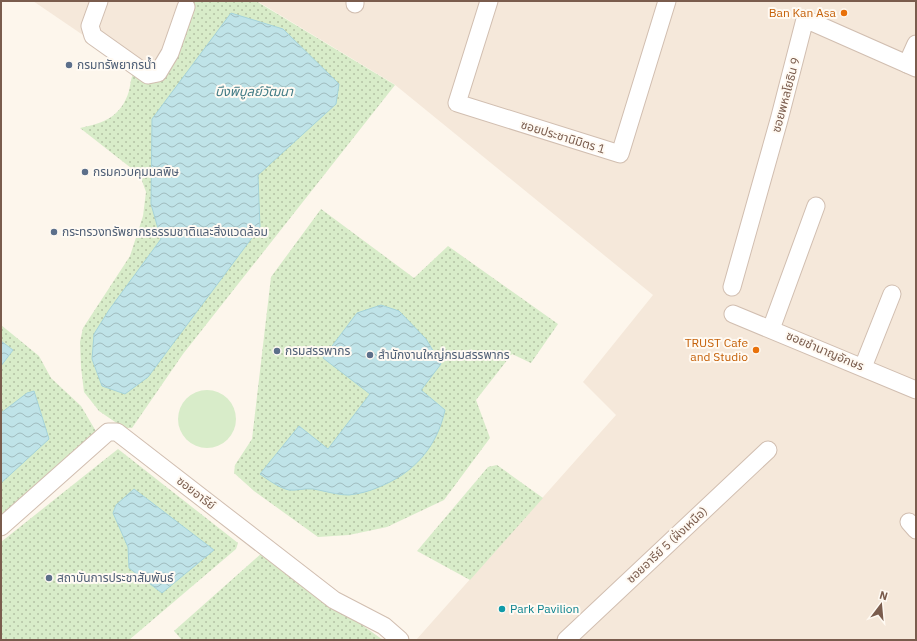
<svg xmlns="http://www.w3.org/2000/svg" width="917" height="641" font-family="'IBM Plex Sans','Noto Sans Thai',sans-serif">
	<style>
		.residential { fill: #f5e8da }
		.green { fill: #d8ecc9 }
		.garden { fill: url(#garden-dots) }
		.water { fill: url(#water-waves); stroke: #a5d3da }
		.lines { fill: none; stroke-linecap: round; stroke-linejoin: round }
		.street-casing { stroke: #d1beb0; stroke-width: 19 }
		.street { stroke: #fff; stroke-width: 17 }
		.food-dot { fill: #e8710a; stroke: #fffaf3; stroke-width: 1.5 }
		.service-dot { fill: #5c6f8a; stroke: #fffaf3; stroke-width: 1.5 }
		.culture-dot { fill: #0f9aa8; stroke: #fffaf3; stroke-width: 1.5 }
		.labels { text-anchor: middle; stroke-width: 4; stroke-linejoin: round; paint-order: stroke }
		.food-label { font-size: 12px; fill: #c56008; stroke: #fffaf3; text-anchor: end }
		.service-label { font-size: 12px; fill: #4e5e75; stroke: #fffaf3; text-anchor: start }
		.street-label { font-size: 12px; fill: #7a5c4d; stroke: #fffaf3 }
		.culture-label { font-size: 12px; fill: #0d838f; stroke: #fffaf3; text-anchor: start }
		.water-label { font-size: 13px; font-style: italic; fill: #437c86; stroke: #fffaf3 }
	</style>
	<defs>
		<pattern id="garden-dots" width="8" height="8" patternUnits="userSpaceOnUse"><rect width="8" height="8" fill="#d8ecc9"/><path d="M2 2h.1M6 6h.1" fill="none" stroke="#b4c2a5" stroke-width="1.8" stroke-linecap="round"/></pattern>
		<pattern id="water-waves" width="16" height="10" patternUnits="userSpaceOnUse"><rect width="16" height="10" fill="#bfe3e8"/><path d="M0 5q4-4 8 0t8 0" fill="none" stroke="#a0bbbe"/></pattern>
	</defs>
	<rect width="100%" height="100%" fill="#fdf6ec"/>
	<g class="residential">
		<path d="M33,1h153l-27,81 -79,-49z"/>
		<path d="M257,1h659v639h-500l200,-225 -33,-33 70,-87 -259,-211z"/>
	</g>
	<circle class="green" cx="207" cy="419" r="29"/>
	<g class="garden">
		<path d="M186,1h70l139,84 -212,269 -51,74h-8l-25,-17 -15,-19 -3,-25 -1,-25 3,-14 47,-72 13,-40 3,-24 -6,-17 -60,-47c24,-5 41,-11 49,-37 2,-9 2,-15 7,-24l23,15z"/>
		<path d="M321,209l93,69 34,-32 110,78 -27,39 -19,-9 -36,46 14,38 -46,62 -57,27 -38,8 -31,2 -64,-46 -20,-18 1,-8 17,-26 19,-162z"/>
		<path d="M1,325l38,31 12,22 30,28 16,27 -96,82v-149l12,-16 -12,-9z"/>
		<path d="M118,449l120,94 -2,6 -107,91h-128v-98z"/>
		<path d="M497,465l46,33 -73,82 -53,-29 71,-84z"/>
		<path d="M262,553l121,87h-201l-8,-9z"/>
	</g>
	<g class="water">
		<path d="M231,13l52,16 56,55 -3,20 -78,71 2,52 -112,150 -23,17 -23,-8 -10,-27 2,-25 15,-24 52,-71 -10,-35 1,-85z"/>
		<path d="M381,305l18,6 27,28 15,25 -20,26 24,20c-8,37 -31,63 -66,77 -9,4 -20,7 -30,8 -12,0 -24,-4 -36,-6 -9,-1 -17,2 -24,1 -10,-2 -22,-11 -29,-16l39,-48 29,23 42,-55 -47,-36 34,-45z"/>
		<path d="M1,341l12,9 -12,16z"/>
		<path d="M34,391l15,48 -48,44v-70l26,-20z"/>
		<path d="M134,489l80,61 -52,43 -33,-25 -1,-21 -15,-34 3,-8z"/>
	</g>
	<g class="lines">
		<defs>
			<g id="street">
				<path d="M99,1l-9,25 3,10 55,39 10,-2 12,-20 16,-46"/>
				<path d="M489,1l-32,102 163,51 47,-153"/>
				<path d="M355,4v-3"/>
				<path d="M907,64l9,-20"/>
				<path d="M732,287l47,-167 26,-101 111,49"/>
				<path d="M733,314l183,76"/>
				<path d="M771,329l45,-123"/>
				<path d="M863,367l29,-73"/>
				<path d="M909,522l7,8"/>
				<path d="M1,527l107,-95h9l217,168 50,26 16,14"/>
				<path d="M566,640l202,-190"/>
			</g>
		</defs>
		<use href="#street" class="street-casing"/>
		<use href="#street" class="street"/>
	</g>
	<g class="food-dot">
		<circle cx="844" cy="13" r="4"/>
		<circle cx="756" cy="350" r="4"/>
	</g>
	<g class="service-dot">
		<circle cx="69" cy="65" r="4"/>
		<circle cx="85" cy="172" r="4"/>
		<circle cx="54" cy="232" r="4"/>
		<circle cx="277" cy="351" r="4"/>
		<circle cx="370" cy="355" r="4"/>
		<circle cx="49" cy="578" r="4"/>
	</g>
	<circle class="culture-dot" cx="502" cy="609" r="4"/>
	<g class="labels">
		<g class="food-label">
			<text x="836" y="17">Ban Kan Asa</text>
			<text x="748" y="347">TRUST Cafe<tspan x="748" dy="14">and Studio</tspan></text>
		</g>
		<g class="service-label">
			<text x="77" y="69">กรมทรัพยากรน้ำ</text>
			<text x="93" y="176">กรมควบคุมมลพิษ</text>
			<text x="62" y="236">กระทรวงทรัพยากรธรรมชาติและสิ่งแวดล้อม</text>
			<text x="285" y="355">กรมสรรพากร</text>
			<text x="378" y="359">สำนักงานใหญ่กรมสรรพากร</text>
			<text x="57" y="582">สถาบันการประชาสัมพันธ์</text>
		</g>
		<g class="street-label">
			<text transform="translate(786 95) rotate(-75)" y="4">ซอยพหลโยธิน 9</text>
			<text transform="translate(563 137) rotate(17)" y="4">ซอยประชานิมิตร 1</text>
			<text transform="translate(825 351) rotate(23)" y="4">ซอยชำนาญอักษร</text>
			<text transform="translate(196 493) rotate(38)" y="4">ซอยอารีย์</text>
			<text transform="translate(667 545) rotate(-43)" y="4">ซอยอารีย์ 5 (ฝั่งเหนือ)</text>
		</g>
		<g class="culture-label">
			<text x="510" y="613">Park Pavilion</text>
		</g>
		<g class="water-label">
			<text x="254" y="96">บึงพิบูลย์วัฒนา</text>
		</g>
	</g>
	<rect width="917" height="641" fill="none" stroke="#7a5c4d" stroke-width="4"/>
	<g transform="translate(881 605) rotate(16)" stroke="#fffaf3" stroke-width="3" paint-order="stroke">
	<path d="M0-3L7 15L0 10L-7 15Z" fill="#7a5c4d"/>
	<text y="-6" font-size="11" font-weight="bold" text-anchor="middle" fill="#7a5c4d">N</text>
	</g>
</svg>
